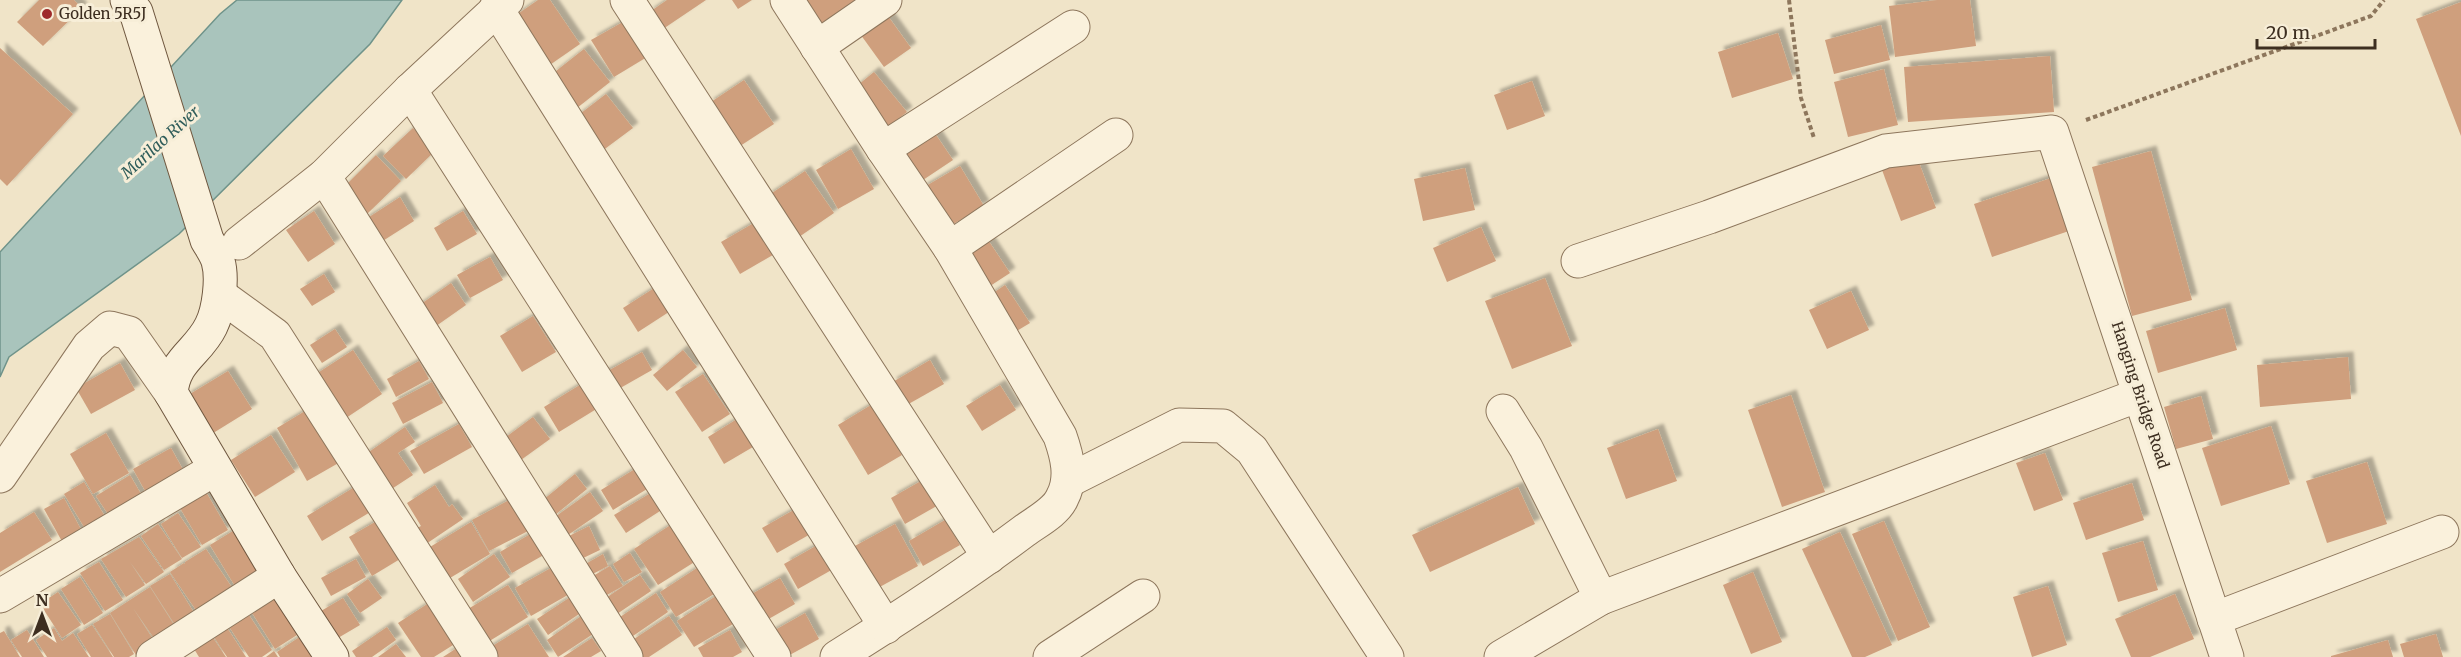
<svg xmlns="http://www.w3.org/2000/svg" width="2461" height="657" font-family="Merriweather,serif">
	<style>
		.water { fill: #a9c4bc; stroke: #6f938a; stroke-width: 1.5 }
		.building { fill: #cf9f7d; filter: url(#shadow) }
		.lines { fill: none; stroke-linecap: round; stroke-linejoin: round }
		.street-casing { stroke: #8d765c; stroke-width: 35 }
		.secondary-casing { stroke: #6f573f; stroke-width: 35 }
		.path { stroke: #8d765c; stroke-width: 4; stroke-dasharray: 4.5 3; stroke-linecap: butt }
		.street { stroke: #faf1dc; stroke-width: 33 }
		.secondary { stroke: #faf1dc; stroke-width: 33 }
		.poi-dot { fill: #9e2a2b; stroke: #f7eed8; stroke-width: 2 }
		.labels { text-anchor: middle; stroke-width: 6; stroke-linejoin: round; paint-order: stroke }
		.poi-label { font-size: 15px; fill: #3d2e20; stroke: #f7eed8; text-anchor: start }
		.street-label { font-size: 15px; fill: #3d2e20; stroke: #f7eed8 }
		.water-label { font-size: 16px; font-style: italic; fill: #2f5d5a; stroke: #f7eed8 }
	</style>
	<defs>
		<filter id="shadow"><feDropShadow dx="5.5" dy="-5.5" stdDeviation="1.5" flood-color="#0004"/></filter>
	</defs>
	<rect width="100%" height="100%" fill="#f0e4c8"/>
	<path class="water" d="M237,0h165l-32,44 -191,190 -170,123 -9,20v-125l220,-238z"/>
	<g class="building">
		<path d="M39,0h35l8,8 -39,38 -26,-24z"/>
		<path d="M538,0h12l30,44 -36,25 -35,-49z"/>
		<path d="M667,0h39l-46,31 -12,-18z"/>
		<path d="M732,0h20l-14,9z"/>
		<path d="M799,0h57l-39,26z"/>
		<path d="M1937,0h33l6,46 -81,11 -6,-51z"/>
		<path d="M2461,2v134l-45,-117z"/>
		<path d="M885,12l26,36 -27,19 -26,-36z"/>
		<path d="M630,18l22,36 -38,23 -23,-37z"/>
		<path d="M1881,25l9,35 -56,14 -9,-34z"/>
		<path d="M1778,33l15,46 -61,19 -14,-46z"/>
		<path d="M0,48l73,66 -66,72 -7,-7z"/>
		<path d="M584,49l26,33 -33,26 -26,-33z"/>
		<path d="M2050,56l4,56 -146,10 -4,-55z"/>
		<path d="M1884,69l14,56 -50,12 -14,-55z"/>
		<path d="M874,72l33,40 -28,22 -32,-40z"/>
		<path d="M744,80l30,44 -37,24 -29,-44z"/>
		<path d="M1532,81l13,35 -38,14 -13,-35z"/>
		<path d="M606,94l27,34 -35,26 -26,-34z"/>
		<path d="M930,126l23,34 -36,24 -23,-34z"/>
		<path d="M413,128l22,23 -29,28 -23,-23z"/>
		<path d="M851,149l23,40 -36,20 -22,-39z"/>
		<path d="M1914,149l22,59 -35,13 -22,-59z"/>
		<path d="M2151,151l41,149 -60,16 -40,-149z"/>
		<path d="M376,155l25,26 -35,34 -25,-25z"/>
		<path d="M960,166l24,40 -39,23 -24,-40z"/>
		<path d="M1465,168l10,42 -52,11 -9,-42z"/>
		<path d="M805,171l29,42 -38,26 -30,-42z"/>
		<path d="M2051,178l18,53 -77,26 -18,-53z"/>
		<path d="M400,197l14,24 -36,23 -15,-23z"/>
		<path d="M314,211l21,33 -27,18 -22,-32z"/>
		<path d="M463,211l14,23 -30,17 -13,-23z"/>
		<path d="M759,220l19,32 -38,22 -19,-32z"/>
		<path d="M1481,227l15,34 -49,21 -14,-34z"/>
		<path d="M982,231l28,42 -26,17 -27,-43z"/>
		<path d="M490,257l13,23 -33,18 -13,-23z"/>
		<path d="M324,274l11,18 -23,14 -12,-17z"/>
		<path d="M1545,278l27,68 -60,23 -27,-68z"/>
		<path d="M451,283l15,22 -37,26 -15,-22z"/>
		<path d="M659,285l16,23 -37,24 -15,-24z"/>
		<path d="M1005,285l25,38 -20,12 -24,-37z"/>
		<path d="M1851,291l18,39 -42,19 -18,-39z"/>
		<path d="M2225,308l12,42 -79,23 -12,-42z"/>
		<path d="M533,316l23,36 -34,20 -22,-36z"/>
		<path d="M335,329l12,18 -25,16 -12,-18z"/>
		<path d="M353,350l29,44 -42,28 -30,-44z"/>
		<path d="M683,350l14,17 -30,24 -14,-16z"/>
		<path d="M642,352l10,18 -44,25 -11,-18z"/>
		<path d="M2348,357l3,42 -91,8 -3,-42z"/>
		<path d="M930,360l14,24 -39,22 -14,-23z"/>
		<path d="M419,361l10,18 -33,18 -9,-18z"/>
		<path d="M120,363l15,27 -44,24 -15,-26z"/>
		<path d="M228,371l24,38 -42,26 -25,-38z"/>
		<path d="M703,374l27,40 -28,18 -27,-40z"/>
		<path d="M432,382l11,21 -40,21 -11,-21z"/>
		<path d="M583,383l15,25 -39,24 -15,-25z"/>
		<path d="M1000,385l16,25 -34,21 -16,-25z"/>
		<path d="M1791,395l34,97 -43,15 -34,-97z"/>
		<path d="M2201,396l12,43 -37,10 -12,-42z"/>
		<path d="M871,405l31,50 -34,20 -30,-50z"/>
		<path d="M310,408l32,53 -35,20 -30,-53z"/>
		<path d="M742,416l16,28 -34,20 -16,-27z"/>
		<path d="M533,417l17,22 -36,26 -16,-22z"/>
		<path d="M459,424l13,23 -48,27 -14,-23z"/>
		<path d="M2271,426l19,58 -69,22 -19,-58z"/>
		<path d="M405,427l10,15 -17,11 15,22 -26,17 -24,-36z"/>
		<path d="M1658,429l19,52 -51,18 -19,-51z"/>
		<path d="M106,433l23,40 -36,21 -23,-40z"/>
		<path d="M271,435l24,37 -40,25 -24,-37z"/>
		<path d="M171,448l16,29 -38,21 -16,-29z"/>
		<path d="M2045,453l18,47 -29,11 -18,-48z"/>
		<path d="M2367,462l20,62 -60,19 -21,-62z"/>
		<path d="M635,469l12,20 -34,21 -12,-20z"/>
		<path d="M575,474l12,15 -37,30 -12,-15z"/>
		<path d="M130,475l15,26 -33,19 -16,-24z"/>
		<path d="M928,477l14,26 -37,21 -14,-26z"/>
		<path d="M84,482l25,41 -20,12 -25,-41z"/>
		<path d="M361,483l16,25 -55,33 -15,-25z"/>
		<path d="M2132,483l12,37 -58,20 -13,-37z"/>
		<path d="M435,485l14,22 3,-3 11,15 -37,25 -11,-15 6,-3 -14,-23z"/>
		<path d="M1518,487l17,37 -105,48 -18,-37z"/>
		<path d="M206,492l22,38 -26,15 -22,-37z"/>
		<path d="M590,492l13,19 -38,26 -13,-18z"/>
		<path d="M649,494l11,17 -34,22 -12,-18z"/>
		<path d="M64,498l20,37 -20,10 -20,-36z"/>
		<path d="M513,498l17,32 -41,21 -17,-31z"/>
		<path d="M799,507l15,25 -37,21 -15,-25z"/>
		<path d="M34,512l18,28 -52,32v-39z"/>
		<path d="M178,513l23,34 -19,11 -21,-34z"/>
		<path d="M382,518l23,38 -33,20 -23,-39z"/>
		<path d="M945,520l15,25 -37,21 -14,-25z"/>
		<path d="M1884,521l46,106 -32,14 -46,-107z"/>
		<path d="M471,522l19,32 -40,24 -20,-31z"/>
		<path d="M158,524l24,35 -18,11 -23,-34z"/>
		<path d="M672,524l24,37 -38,24 -24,-36z"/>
		<path d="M895,524l23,42 -42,23 -23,-42z"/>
		<path d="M241,526l28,46 -31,19 -28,-46z"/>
		<path d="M589,526l11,24 -21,10 -12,-23z"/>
		<path d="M537,530l12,22 -37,21 -12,-21z"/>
		<path d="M1840,532l52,113 -27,12h-13l-50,-108z"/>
		<path d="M139,537l25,35 -18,12 -16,-22 15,23 -19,12 -25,-38z"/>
		<path d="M2143,541l15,49 -40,12 -16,-49z"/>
		<path d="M821,543l14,25 -37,21 -14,-25z"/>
		<path d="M206,549l29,43 -37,21 -28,-41 14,-9 1,1v-2z"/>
		<path d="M630,553l12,19 -18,10 -11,-18z"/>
		<path d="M494,554l16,23 -37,25 -15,-23z"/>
		<path d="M603,554l5,12 -21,11 -5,-11z"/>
		<path d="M356,559l10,18 -35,19 -10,-18z"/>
		<path d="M99,562l24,38 -18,11 -25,-38z"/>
		<path d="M558,564l15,28 -42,24 -16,-28z"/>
		<path d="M610,566l13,20 -18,10 -12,-20z"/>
		<path d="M697,568l17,26 -38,23 -16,-25z"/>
		<path d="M1753,572l29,70 -31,12 -28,-69z"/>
		<path d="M170,574l26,42 -19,12 -27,-42z"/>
		<path d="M640,575l11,16 -37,25 -11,-16z"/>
		<path d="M80,577l23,36 -19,12 -23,-36z"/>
		<path d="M780,578l15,26 -37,21 -15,-26z"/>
		<path d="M368,579l14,19 -22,15 -13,-19z"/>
		<path d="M508,585l20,32 -40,25 -20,-33z"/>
		<path d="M2048,586l19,59 -35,12 -19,-60z"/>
		<path d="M150,587l26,41 -20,13 -23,-33 23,36 -20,11 -26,-42z"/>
		<path d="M282,587l26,41 -33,21 -26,-41z"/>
		<path d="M58,592l23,33 -19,13 -22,-34z"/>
		<path d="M656,593l12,19 -38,26 -13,-19z"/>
		<path d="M2175,594l19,45 -44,18h-19l-16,-38z"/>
		<path d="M572,596l10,16 -34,23 -11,-16z"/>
		<path d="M716,596l17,28 -39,23 -17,-26z"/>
		<path d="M343,598l17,27 -22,13 -17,-27z"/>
		<path d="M435,599l26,41 -27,17h-13l-23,-34z"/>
		<path d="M245,609l27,41 -10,7h-13l-23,-35z"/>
		<path d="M805,613l14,26 -33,18 -18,-23z"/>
		<path d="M110,614l24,40 -5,3h-15l-21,-33z"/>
		<path d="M584,614l12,18 -38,25 -11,-17z"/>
		<path d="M669,616l13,19 -33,22h-7l-11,-16z"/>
		<path d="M224,623l22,34h-19l-17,-26z"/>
		<path d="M528,624l21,33h-58l-5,-7z"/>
		<path d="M92,625l21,32h-22l-14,-23z"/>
		<path d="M387,627l9,13 -24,17h-16l-4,-6z"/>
		<path d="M54,628l8,13 11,-8 16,24h-42l-11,-17z"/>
		<path d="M27,630l17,27h-22l-11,-17z"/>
		<path d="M730,630l12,22 -9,5h-30l-5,-9z"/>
		<path d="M4,631l16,26h-20v-24z"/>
		<path d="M209,632l17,25h-27l-8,-13z"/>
		<path d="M2436,634l7,23h-39l-4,-13z"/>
		<path d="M301,636l15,21h-36l-3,-5z"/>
		<path d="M592,638l9,13 -10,6h-28z"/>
		<path d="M2388,640l5,17h-62v-1z"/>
		<path d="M396,644l10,13h-28z"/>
		<path d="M463,644l9,13h-29z"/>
		<path d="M274,651l4,6h-12z"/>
	</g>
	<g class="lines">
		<defs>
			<g id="street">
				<path d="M627,0l362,557"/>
				<path d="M787,0l96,149 67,99 110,188c7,20 13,42 2,62 -6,14 -26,24 -38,33 -60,45 -123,86 -187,126"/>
				<path d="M496,8l390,619"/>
				<path d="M817,47l68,-47"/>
				<path d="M410,90l364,567"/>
				<path d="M883,149l190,-122"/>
				<path d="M324,176l302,481"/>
				<path d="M239,243l85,-67 86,-86 97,-90"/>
				<path d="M950,248l166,-113"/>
				<path d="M1578,261l131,-44 177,-66 166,-19 175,525"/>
				<path d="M220,295l55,40 206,322"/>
				<path d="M1503,411l23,37 75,150"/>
				<path d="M0,476l89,-130 21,-18 19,5 42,60"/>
				<path d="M1068,481l111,-56 44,1 29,24 135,207"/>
				<path d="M0,596l215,-127"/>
				<path d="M2214,619l228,-87"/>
				<path d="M153,657l126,-81"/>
				<path d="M1050,657l93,-61"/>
				<path d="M1501,657l100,-59 538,-203"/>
			</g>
			<path id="secondary" d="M127,0l9,12 71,228c4,7 9,14 11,21 5,17 1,49 -7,65 -13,27 -37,33 -40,67l108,183 53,81"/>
		</defs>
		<use href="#street" class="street-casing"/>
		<use href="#secondary" class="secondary-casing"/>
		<g class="path">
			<path d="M1789,0l12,98 13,40"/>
			<path d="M2086,120l285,-104 13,-16"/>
		</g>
		<use href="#street" class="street"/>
		<use href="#secondary" class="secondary"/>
	</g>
	<circle class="poi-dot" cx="47" cy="14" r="6"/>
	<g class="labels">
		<g class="poi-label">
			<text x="59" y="19">Golden 5R5J</text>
		</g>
		<g class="street-label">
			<text transform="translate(2140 395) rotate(72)" y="5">Hanging Bridge Road</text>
		</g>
		<g class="water-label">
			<text transform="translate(160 142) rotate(-42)" y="6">Marilao River</text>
		</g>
	</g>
	<g transform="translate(42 615)" stroke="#f7eed8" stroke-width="4.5" paint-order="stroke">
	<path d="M0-4.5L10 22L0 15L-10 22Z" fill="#3d2e20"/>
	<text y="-9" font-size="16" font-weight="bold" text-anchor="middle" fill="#3d2e20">N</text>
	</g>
	<path d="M2257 39v9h118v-9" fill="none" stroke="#3d2e20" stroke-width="3"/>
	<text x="2266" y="39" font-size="18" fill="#3d2e20" stroke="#f7eed8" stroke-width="4.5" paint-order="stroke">20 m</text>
</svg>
